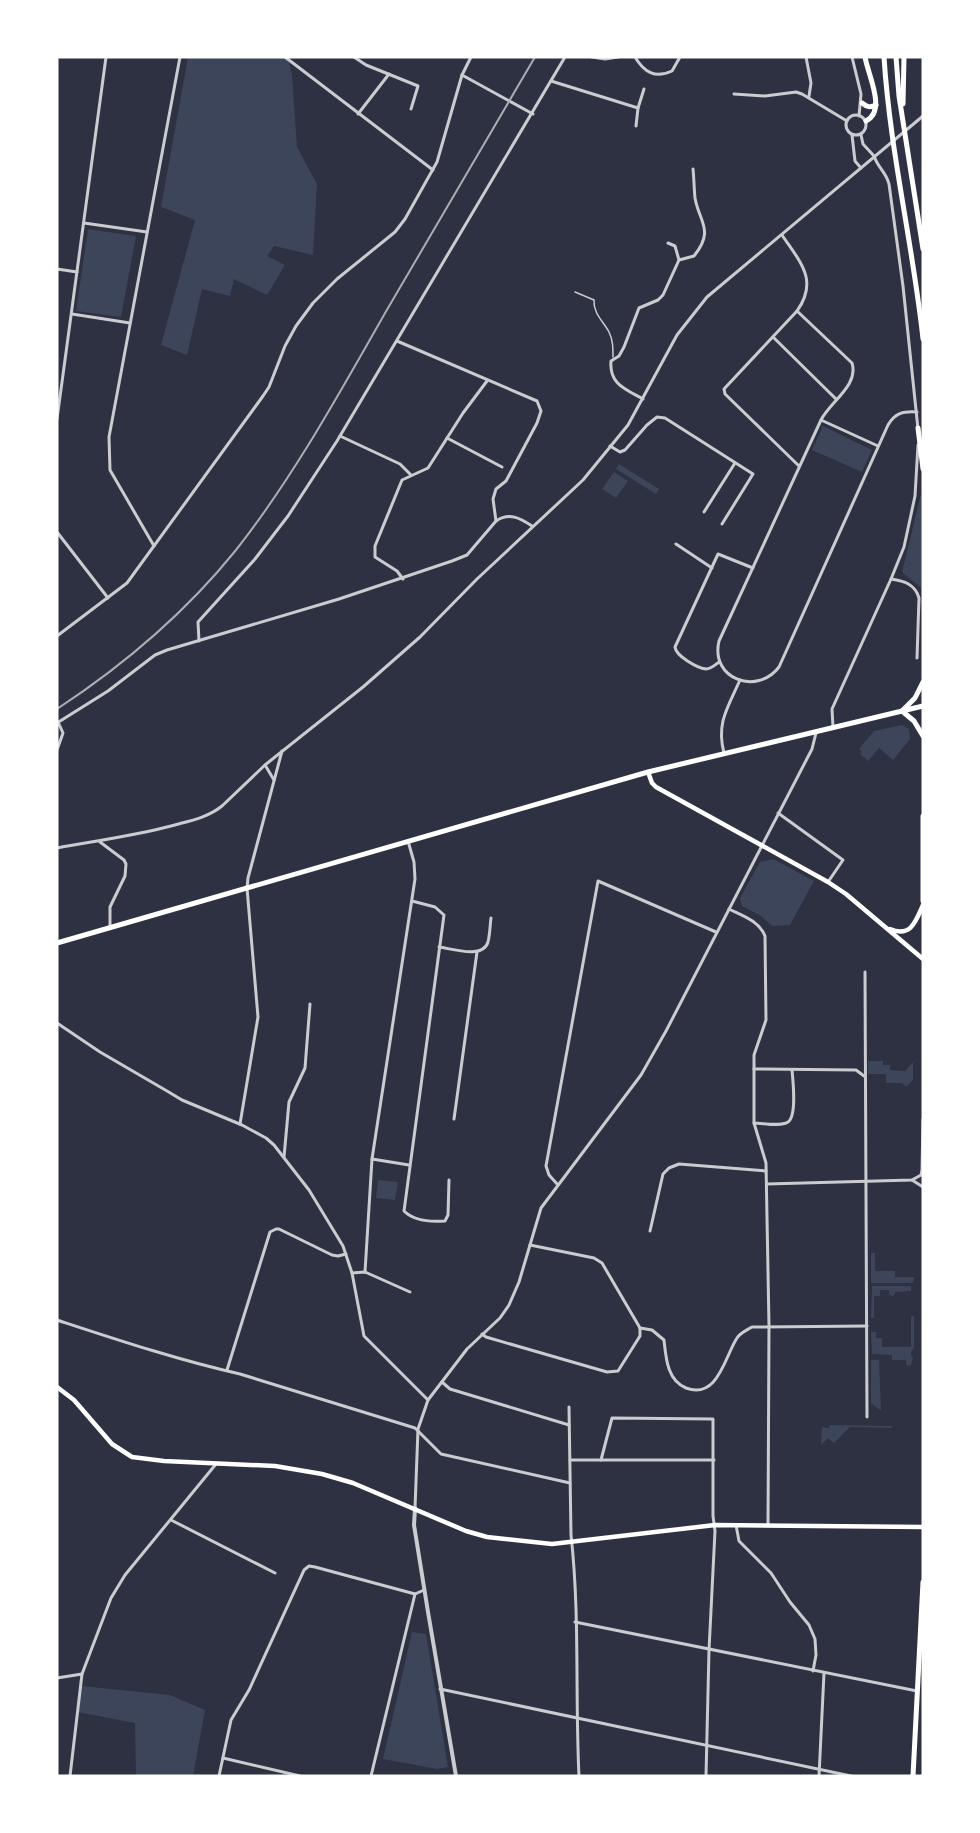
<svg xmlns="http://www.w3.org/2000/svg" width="980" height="1833" font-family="Roboto,sans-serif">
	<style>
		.green { fill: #3c4559 }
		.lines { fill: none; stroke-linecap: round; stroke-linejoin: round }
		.service { stroke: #caccd0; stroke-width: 1.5 }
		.minor { stroke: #caccd0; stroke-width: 3 }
		.tertiary { stroke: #caccd0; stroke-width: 4 }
		.secondary { stroke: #fff; stroke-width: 4.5 }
		.primary { stroke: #fff; stroke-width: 5 }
		.trunk { stroke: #fff; stroke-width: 5 }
		.rail { stroke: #abadb3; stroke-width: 2 }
	</style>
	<rect width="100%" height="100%" fill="#2d3142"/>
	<g class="green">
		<path d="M188,57h100l4,18 5,72 20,37 -4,71 -39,-9 -7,10 18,9 -18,30 -33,-16 -4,17 -28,-7 -15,66 -26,-10 34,-125 -34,-13z"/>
		<path d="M88,229l48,7 -15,81 -45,-6z"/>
		<path d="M823,426l49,24 -10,22 -50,-22z"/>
		<path d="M619,464l40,25 -3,5 -40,-25z"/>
		<path d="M614,472l14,9 -12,17 -14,-9z"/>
		<path d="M921,494v94l-19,-16z"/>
		<path d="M902,725l7,4 1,10 -17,21 -14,-12 -11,13 -8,-7 2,-2 -3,-3 15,-18z"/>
		<path d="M773,859l41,22 -24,44 -18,1 -11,-10 -19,-10 -2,-8 20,-36z"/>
		<path d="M868,1061h15v4h7v5l15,1 8,-9v18l-7,7 -4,-4h-16v-9h-18z"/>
		<path d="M378,1180l20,2 -3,18 -19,-2z"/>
		<path d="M871,1253h4v18h20v6h19l-1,6h-42z"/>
		<path d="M872,1286h39v5l-16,1 -1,4 -5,-1v-5h-9v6h-6v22h-3z"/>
		<path d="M911,1316h3v32l-3,4v4l2,1 -2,9 -5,-1v-5h-14v-5l-20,-1 -1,-22h5v6h6v9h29z"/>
		<path d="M871,1360h8l2,51 -10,-8z"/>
		<path d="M830,1425l62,1v2l-42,-1 -16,16 -6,-5 -7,7 1,-18 7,1z"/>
		<path d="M412,1632l14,2 22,133 -11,2 -54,-10z"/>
		<path d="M81,1686l89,9 35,15 -12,66h-57l-1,-53 -58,-11z"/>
	</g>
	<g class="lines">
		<path class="service" d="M575,292l19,8c-1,13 9,21 15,32 4,8 4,16 4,25"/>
		<g class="minor">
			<path d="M285,57l148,113"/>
			<path d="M354,57l12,8 52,21 -7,23"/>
			<path d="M592,57l13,2 13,-2"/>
			<path d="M635,57c9,15 20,22 37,14l8,-14"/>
			<path d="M806,57l5,26 -2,13"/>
			<path d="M852,57l9,37 -2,22"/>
			<path d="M462,75l71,39"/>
			<path d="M551,81l87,27"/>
			<path d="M734,94l31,2 31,-4 6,2 45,27"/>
			<path d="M358,114l31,-40"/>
			<circle cx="856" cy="125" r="10"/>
			<path d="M636,126l2,-18 6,-19"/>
			<path d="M852,135l3,26 6,7"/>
			<path d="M861,135l2,9 11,12"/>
			<path d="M874,156c4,12 12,16 15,28l14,102 15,143"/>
			<path d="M84,223l63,9"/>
			<path d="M782,235c18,27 37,45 15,76l-73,78 1,5 74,72"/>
			<path d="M668,243l7,3 4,14"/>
			<path d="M57,269l20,3"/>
			<path d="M797,311l55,52c7,22 -21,38 -31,57l-102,221c-9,38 38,55 60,26l109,-242c7,-12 15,-14 29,-13"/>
			<path d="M72,314l58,9"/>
			<path d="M773,337l63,62"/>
			<path d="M397,341l140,60 4,10 -4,12 -31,58 -10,8 -3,10 3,22"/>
			<path d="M643,399c-18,-10 -34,-15 -32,-38l8,-5 5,-9 15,-39 19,-8 5,-5 16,-35 15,-4c21,-26 5,-34 1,-58 -1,-10 -1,-20 -2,-29"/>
			<path d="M57,419l49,-362"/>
			<path d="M821,420l57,26"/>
			<path d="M340,436l60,28 11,11"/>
			<path d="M447,438l55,29"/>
			<path d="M610,446l10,6 5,-2 22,-25 10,-8 8,1 88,56 -31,50"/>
			<path d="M704,512l31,-49"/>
			<path d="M57,532l51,66"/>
			<path d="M676,544l36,24"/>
			<path d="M154,546l-44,-76 -1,-33 71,-380"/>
			<path d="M403,579l-6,-8 -22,-14v-11l27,-66 26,-12 35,-55 24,-32"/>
			<path d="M891,579c13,2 24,5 28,19l-2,60"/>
			<path d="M57,636l70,-53 136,-187 6,-9 16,-41 11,-20 17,-23 24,-24 58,-47 10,-13 32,-57 25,-87 9,-18"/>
			<path d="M199,641l-1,-19 57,-63 33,-43 49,-75 228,-384"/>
			<path d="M719,662c-4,3 -8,7 -13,7 -9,-1 -30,-13 -31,-22l43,-93 35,14"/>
			<path d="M57,723l51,-32 47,-36 12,-5 172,-51 113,-38 15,-6 29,-34c13,-9 24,-3 36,5"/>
			<path d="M833,727l-1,-18 59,-130 13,-32 11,-51 3,-51"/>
			<path d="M57,750l6,-17 -5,-11"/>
			<path d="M724,753c-8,-30 4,-46 16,-73"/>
			<path d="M265,765l9,15"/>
			<path d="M778,813l65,47 -15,22"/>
			<path d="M100,842l24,18 2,4 -1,12 -15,31v19"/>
			<path d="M57,848c38,-7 76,-12 114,-22 18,-5 36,-8 51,-20l43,-41 98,-78 57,-50 57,-58 106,-99 45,-55 49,-90 30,-38 216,-181"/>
			<path d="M412,901l23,6 9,8 -40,296c10,10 28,11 41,10l3,-6 1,-35"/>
			<path d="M729,909c14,7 30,12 36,27l1,84 -12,35v68l12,40 3,163 -1,199"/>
			<path d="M439,947c14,2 44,12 49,-5 2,-8 2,-17 3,-24"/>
			<path d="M865,972l2,445"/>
			<path d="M57,1023l43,29 67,39 15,9 60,25 24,13 8,7 35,45 34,56 9,27 12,63 64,64"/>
			<path d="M754,1069l102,1 8,6"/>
			<path d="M454,1119l23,-167"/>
			<path d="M754,1123c9,0 26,4 34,-1 9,-6 5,-41 4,-52"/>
			<path d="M240,1124l18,-107 -11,-129 1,-10 34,-127"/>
			<path d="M284,1157l5,-55 16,-34 5,-64"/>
			<path d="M372,1159l37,6"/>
			<path d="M912,1180l11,7"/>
			<path d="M767,1184l145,-4 9,-5 1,-5 1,-51"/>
			<path d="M558,1185l-9,-10 -3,-9 52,-285 118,51"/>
			<path d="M650,1231l13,-57 6,-6 10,-4 87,7"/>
			<path d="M530,1245l64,13 8,5 38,65"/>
			<path d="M365,1272l7,-113 43,-280 -1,-17 -6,-21"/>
			<path d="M352,1273l13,-1 45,20"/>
			<path d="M57,1320c61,20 121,40 183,54l175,54 26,26 129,29"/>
			<path d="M640,1328l12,2 12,10c2,18 3,40 22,48 32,12 39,-32 51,-50 3,-5 10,-8 15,-11l115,-1"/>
			<path d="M482,1334l4,3 121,35 11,-1 22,-35v-8"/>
			<path d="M227,1370l43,-138 6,-3h3l53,26 6,1 8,-2"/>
			<path d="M442,1382l8,7 119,36"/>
			<path d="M569,1407l2,128c9,80 4,161 8,241"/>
			<path d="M570,1460h144"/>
			<path d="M601,1460l11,-42 101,1v97l2,15 -6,119 -3,126"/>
			<path d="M415,1508l3,-79 10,-29 39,-51 33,-31 9,-13 10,-23 22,-74 100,-133 25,-44 146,-282 4,-16"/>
			<path d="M171,1520l104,53"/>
			<path d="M736,1525l3,16 32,32 19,29 19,23 6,14 1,16 -3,16"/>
			<path d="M575,1622l342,69"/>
			<path d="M57,1678l25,-4"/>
			<path d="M440,1689l411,87"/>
			<path d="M223,1758l77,18"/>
			<path d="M70,1776l12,-102 29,-76 14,-23 91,-111"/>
			<path d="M219,1776l12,-56 18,-30 55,-120 5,-4 6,1 100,27"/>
			<path d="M371,1776l44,-182 9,-4"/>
			<path d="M819,1776l5,-103"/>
		</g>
		<path class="tertiary" d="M415,1508l-1,17 14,87 28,164"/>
		<g class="secondary">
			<path d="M648,772l4,11 4,4 172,95 18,12 77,65"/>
			<path d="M890,929c21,9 26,-8 33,-24"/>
			<path d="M57,1387l17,13 38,44 20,13 32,4 111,5 47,8 31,9 113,48 21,6 65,7 163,-19 208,2"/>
		</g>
		<g class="primary">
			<path d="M902,711l12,10 9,15"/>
			<path d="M923,816v85"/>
			<path d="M57,943l591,-171 275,-66"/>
			<path d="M913,1776l10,-194"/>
		</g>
		<g class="trunk">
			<path d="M865,57c3,18 22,54 1,64"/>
			<path d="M884,57c6,95 29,188 39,282"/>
			<path d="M896,57l3,39 24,153"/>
			<path d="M862,103c5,4 8,5 14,2"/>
			<path d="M903,104l1,-47"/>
			<path d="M918,428l5,41"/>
			<path d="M902,711l13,-13 8,-16"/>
		</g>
		<path class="rail" d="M57,709c67,-44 129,-97 179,-159 59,-75 105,-160 152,-242 49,-84 98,-167 147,-251"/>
	</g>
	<rect width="980" height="1833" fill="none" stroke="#ffffff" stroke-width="117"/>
</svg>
